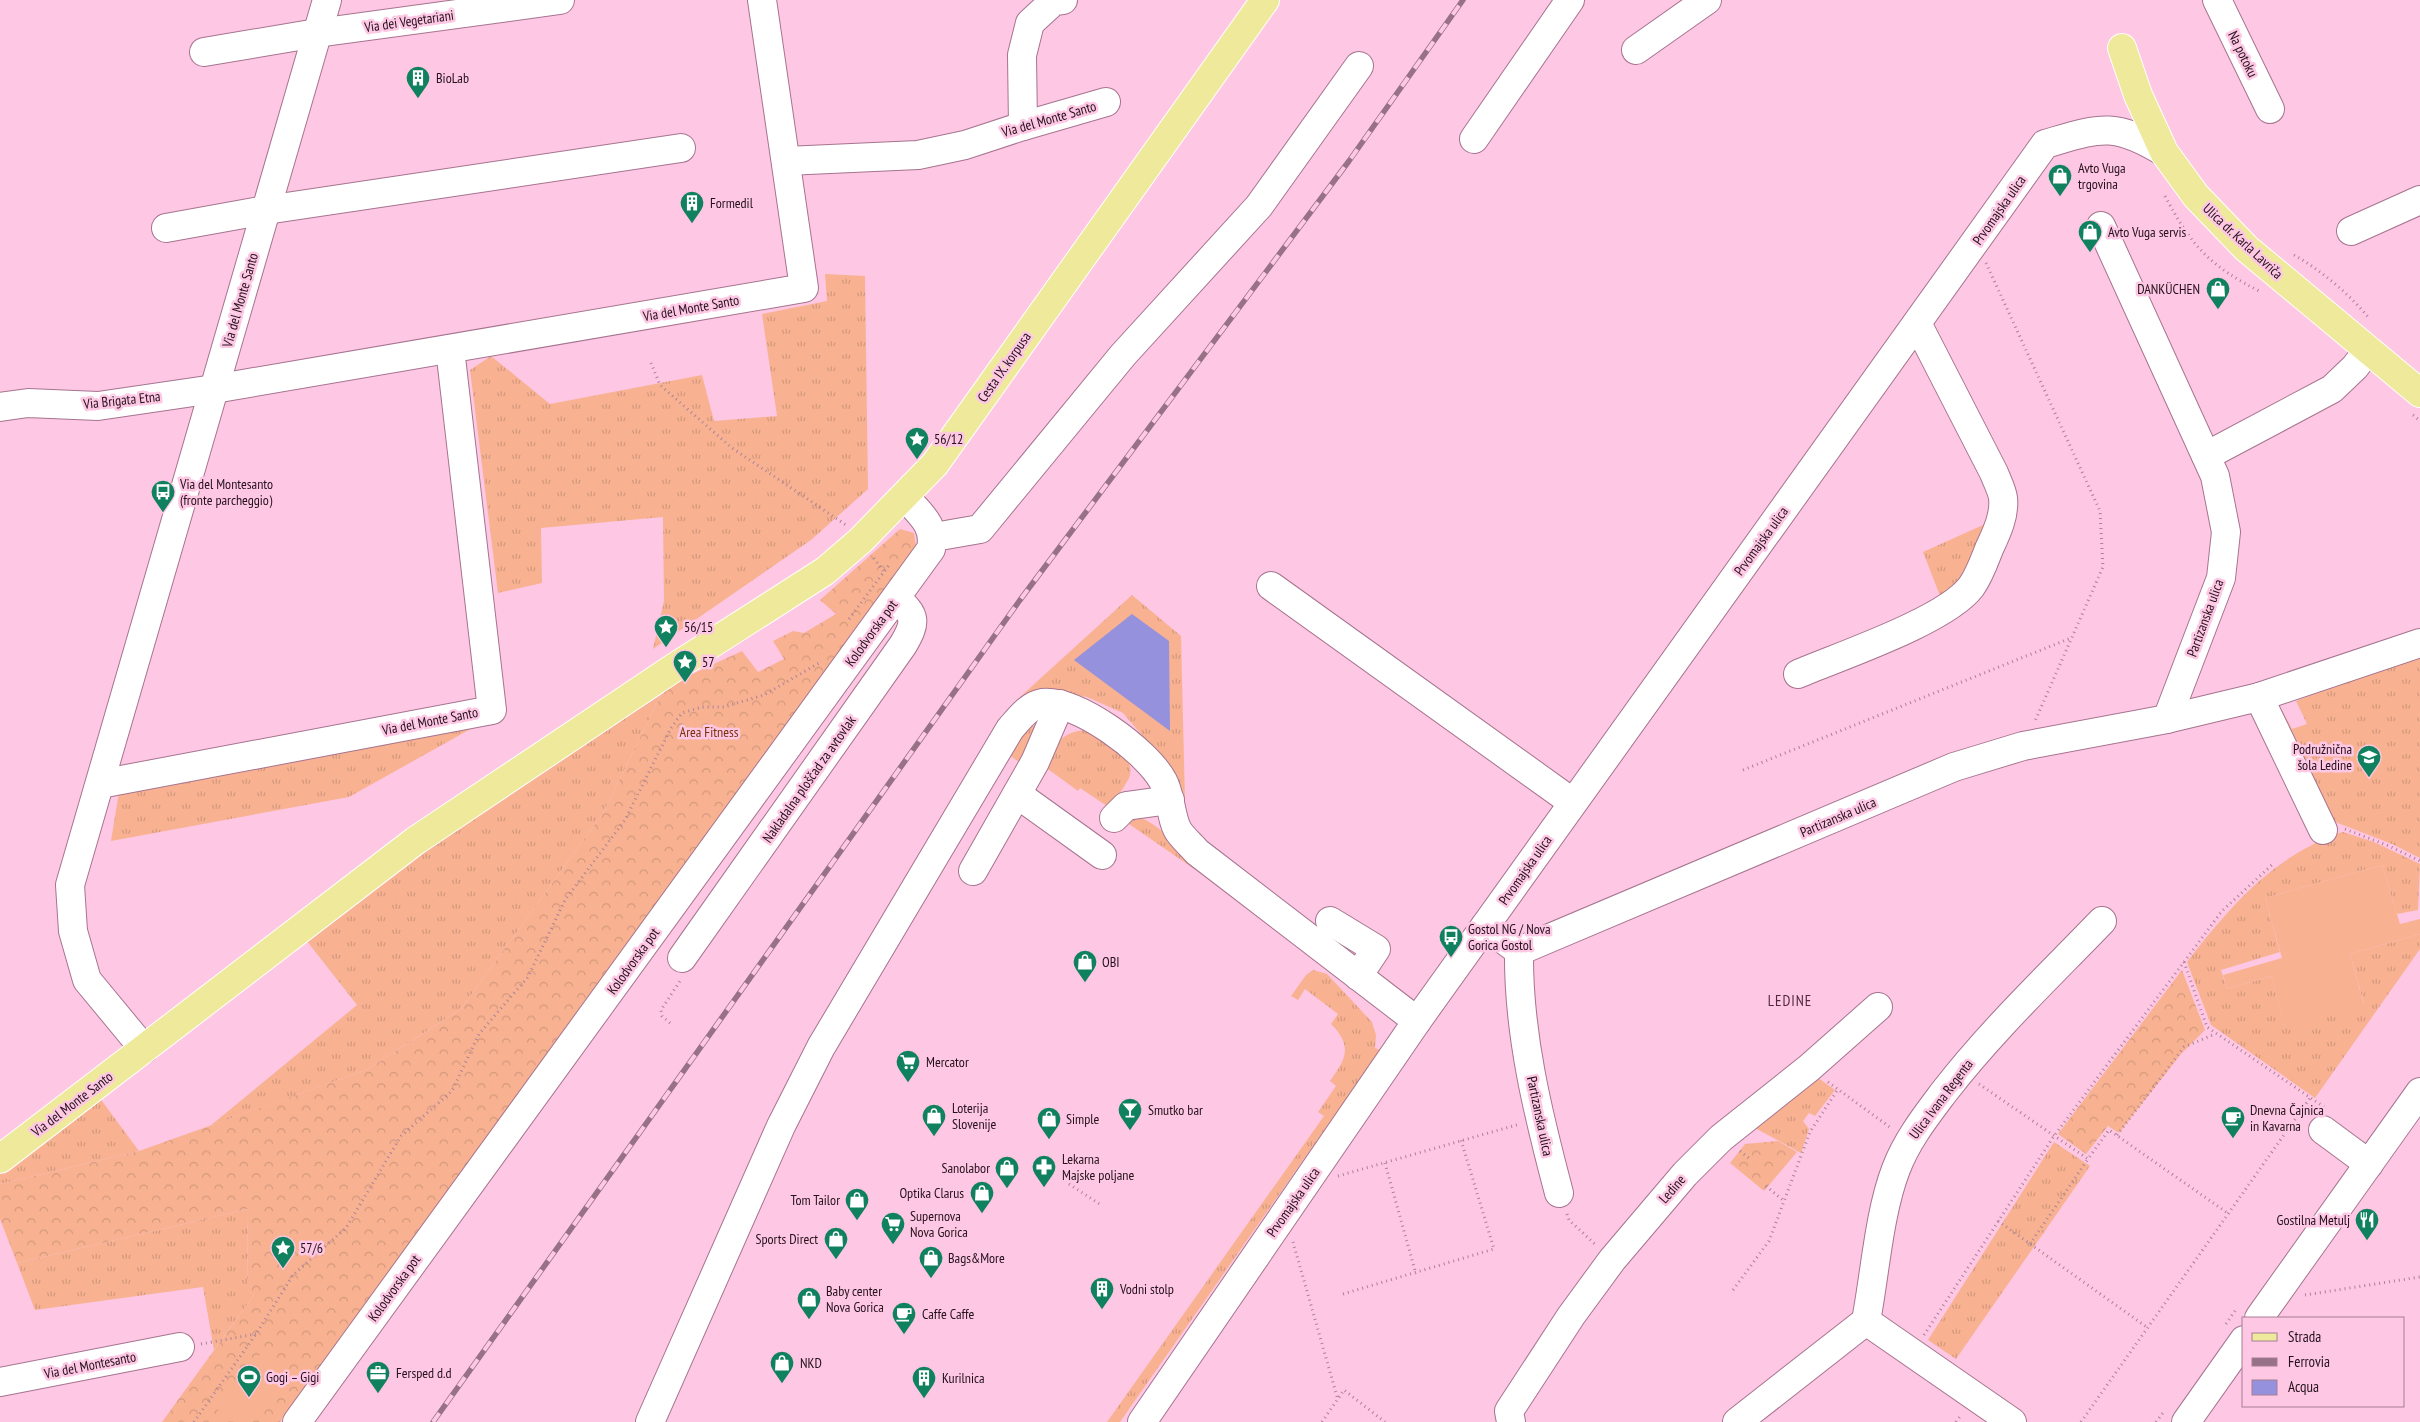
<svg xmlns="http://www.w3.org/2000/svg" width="2420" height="1422" font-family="'PT Sans Narrow',sans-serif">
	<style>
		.grass { fill: url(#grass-tufts) }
		.forest { fill: url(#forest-crowns) }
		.pitch { fill: #f8b292 }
		.water { fill: #9591dd }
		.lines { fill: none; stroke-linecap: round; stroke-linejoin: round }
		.minor-casing { stroke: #a6748f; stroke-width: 30 }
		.major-casing { stroke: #fff; stroke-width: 30 }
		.path { stroke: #ab8298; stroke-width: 3; stroke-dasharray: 1 4; stroke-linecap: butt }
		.minor { stroke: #fff; stroke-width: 28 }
		.major { stroke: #efea9b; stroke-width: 28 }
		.rail-casing { stroke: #977185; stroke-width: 5.5 }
		.rail { stroke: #fec7e4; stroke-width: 4; stroke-dasharray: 11; stroke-linecap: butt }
		.labels { text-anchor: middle; stroke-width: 5; stroke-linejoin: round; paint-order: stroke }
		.street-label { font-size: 14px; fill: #23111b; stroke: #fec7e4 }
		.poi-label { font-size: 14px; fill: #23111b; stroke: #fec7e4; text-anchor: start }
		.park-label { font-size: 14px; fill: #793104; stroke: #fec7e4 }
		.neighbourhood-label { font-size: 15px; letter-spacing: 1px; fill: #512740; stroke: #fec7e4 }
	</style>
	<defs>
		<pattern id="grass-tufts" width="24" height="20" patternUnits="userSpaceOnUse" patternTransform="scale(1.25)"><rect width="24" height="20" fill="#f8b292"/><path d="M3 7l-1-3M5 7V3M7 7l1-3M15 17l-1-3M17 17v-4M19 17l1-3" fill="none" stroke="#d4987d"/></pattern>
		<pattern id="forest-crowns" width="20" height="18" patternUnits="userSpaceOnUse" patternTransform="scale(1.25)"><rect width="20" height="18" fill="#f8b292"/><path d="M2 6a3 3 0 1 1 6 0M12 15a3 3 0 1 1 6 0" fill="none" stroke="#d4987d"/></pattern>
	</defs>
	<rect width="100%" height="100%" fill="#fec7e4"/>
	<g class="grass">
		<path d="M825,274l40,2 3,213 -57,51 -158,109 11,-48 -1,-84 -122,11 1,55 -44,10 -28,-223 21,-14 59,48 152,-29 12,46 63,-5 -15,-102 65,-13z"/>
		<path d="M1994,520l-16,40 -36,41 -19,-49z"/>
		<path d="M1132,595l49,41 4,165 -26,-46 -36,-42 -36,-16 -41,-6 -26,6z"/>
		<path d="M2420,652v206l-28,-14 -62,-24 -54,-107 6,-3 10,19 15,-5 -11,-23z"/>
		<path d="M661,695l-58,118 -142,196 -95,61 -156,56 147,-121 -51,-65 179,-134z"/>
		<path d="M483,722l-134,75 -238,44 8,-49z"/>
		<path d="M1029,725l6,1 2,5 -18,31 -15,-10z"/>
		<path d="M1090,730c14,10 48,26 39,48 -5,10 -13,20 -19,30l-30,-20 -2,3 -33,-24c13,-24 14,-36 45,-37z"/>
		<path d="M1134,817c19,-2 59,44 74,57l-2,3 -80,-55z"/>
		<path d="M2343,832l31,10 46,22 -2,46 -21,4 -15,-49 -117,33 15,54 -59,18 6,19 44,-13 14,50 79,-22 -14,-50 70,-20v15l-105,149 -104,-73 -24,-63c36,-46 72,-90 125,-117 10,-5 20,-11 31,-13z"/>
		<path d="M1313,970l14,4 45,48 4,13 -1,13 5,2 -260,372h-13l217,-306 -6,-4 18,-26 -6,-5c16,-22 23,-35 1,-57l7,-10 -33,-25 -7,11 -7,-4 15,-21z"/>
		<path d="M1814,1075l21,15 -20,26 -6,-3 -6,8 6,8 -8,24 -46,-25z"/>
		<path d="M99,1097l40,54 -139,33v-19z"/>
		<path d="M2054,1142l36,24 -134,193 -28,-19z"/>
		<path d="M248,1209l-1,81 7,5 -40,55 -11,-63 -168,23 -18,-47z"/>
	</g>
	<g class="forest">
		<path d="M900,529l14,4 2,14 -636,875h-118l92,-127 -7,-5 1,-81 -231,54 -17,-44v-35l139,-33 227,-81 95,-61 142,-196 58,-118 14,-13 67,-31 16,21 26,-13 -11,-18 20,-10 11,2 32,-19 -16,-14z"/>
		<path d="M2182,970l23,60 -24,24 -62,79 -11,-7 -22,28 -28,-20z"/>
		<path d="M1778,1141l19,11 -33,39 -34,-28 15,-19z"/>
	</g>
	<g class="pitch">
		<path d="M2382,865l18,59 20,-5v15l-70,20 14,51 -79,22 -14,-51 -44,13 -4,-14 59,-17 -17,-60z"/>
		<path d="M260,1354l27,20 -36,48 -41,-1z"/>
	</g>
	<path class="water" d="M1132,614l37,27 1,90 -96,-71z"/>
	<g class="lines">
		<defs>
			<g id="minor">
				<path d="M2217,0l53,109"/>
				<path d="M1636,50l71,-50"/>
				<path d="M204,52l113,-19 243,-33"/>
				<path d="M1023,126l-1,-71 8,-32 24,-22 9,-1"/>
				<path d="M1474,139l96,-139"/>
				<path d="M786,161l132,-6 47,-10 58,-19 83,-24"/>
				<path d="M2101,226l114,250 11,56 -5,46 -54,141"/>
				<path d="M166,228l100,-18 415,-62"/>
				<path d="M2351,231l69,-31"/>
				<path d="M0,407l28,-4 70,3 116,-17 590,-101 -42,-288"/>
				<path d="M2206,456l126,-67 23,-22 13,-17"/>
				<path d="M934,537l46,-8 143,-174 136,-149 100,-140"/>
				<path d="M1271,586l301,216"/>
				<path d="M1798,674c42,-18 147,-53 173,-87 8,-11 13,-25 18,-38 7,-15 16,-33 14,-51 -1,-8 -6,-17 -9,-25l-76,-148"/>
				<path d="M2259,697l64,133"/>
				<path d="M100,784l392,-74 -42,-361"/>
				<path d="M1017,794l85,61"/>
				<path d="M1114,818l12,-12 44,-6"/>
				<path d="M973,871l62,-109 25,-58"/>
				<path d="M1330,921l46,28 -18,27"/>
				<path d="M1485,926l34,25 435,-184 69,-21 144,-27 92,-22 161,-54"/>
				<path d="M1519,951c-1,82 19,163 40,242"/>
				<path d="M682,958l221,-313c13,-22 14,-30 -7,-46"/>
				<path d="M144,1049l-57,-69 -14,-49 -3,-46 257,-885"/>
				<path d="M2323,1130l46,34"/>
				<path d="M2259,1318l161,-226"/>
				<path d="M0,1382l180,-35"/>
				<path d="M297,1422l634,-873c5,-24 -11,-35 -26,-52"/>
				<path d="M650,1422l131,-296 40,-79 189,-318c8,-9 19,-24 32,-26 35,-4 105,48 121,78 8,14 8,40 16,51 5,7 12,13 18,20l220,169"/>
				<path d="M1142,1422l275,-401 628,-877c55,-16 68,-23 119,8"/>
				<path d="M1511,1422l-2,-11 62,-95 41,-56 73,-86 36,-36 88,-70 69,-61"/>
				<path d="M1737,1422l129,-101"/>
				<path d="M2012,1422l-146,-101c9,-47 13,-108 30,-152 11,-29 30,-53 48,-77 48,-62 104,-115 158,-171"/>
				<path d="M2186,1422l58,-82"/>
			</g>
			<g id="major">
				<path d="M2122,48l16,47 26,57 32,44 50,52 174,145"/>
				<path d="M0,1159l415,-318 260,-174 150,-96 36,-31 74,-76 330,-464"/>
			</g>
		</defs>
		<use href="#minor" class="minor-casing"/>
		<use href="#major" class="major-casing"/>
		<g class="path">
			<path d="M2165,196c27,51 45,70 96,96"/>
			<path d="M2294,255c28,16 54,38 75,63"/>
			<path d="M1986,263l114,248 3,56 -68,154"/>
			<path d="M651,363l9,22 72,63 114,77"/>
			<path d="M2413,415l7,6"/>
			<path d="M874,558l9,13"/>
			<path d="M849,619l40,-54"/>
			<path d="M1743,770l328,-132"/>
			<path d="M2345,829l44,17 31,15"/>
			<path d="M2184,962l23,65 117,80"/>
			<path d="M670,1023l-8,-7 -1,-6 19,-29"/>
			<path d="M1828,1082l63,46"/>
			<path d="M1979,1084l109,75 21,-29 120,84"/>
			<path d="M2117,1135l67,-88 31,-13"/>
			<path d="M1740,1151l10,8"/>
			<path d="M1385,1163l31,111"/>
			<path d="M1338,1176l182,-52"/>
			<path d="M1069,1184l32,21"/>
			<path d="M1766,1186l18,15"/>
			<path d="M1567,1214l2,6 28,26"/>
			<path d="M1998,1221l150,107"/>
			<path d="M1293,1242l45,158"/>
			<path d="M2030,1244l58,-85"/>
			<path d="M1733,1290l36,-49 41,-109 28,-43"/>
			<path d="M1343,1294l151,-45 -33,-109"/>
			<path d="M2305,1295l115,-18"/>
			<path d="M2226,1324l11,-16"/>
			<path d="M1924,1335l130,-199 168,-225 52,-48"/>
			<path d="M201,1344l55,-10"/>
			<path d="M194,1422l62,-88 37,-59 53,-47 55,-92 51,-45 27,-57 49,-57 37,-77 60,-80 46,-92 11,-15 20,-6h22l40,-12 55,-32"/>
			<path d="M1322,1422l22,-32 41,32"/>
			<path d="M1956,1422l5,-7"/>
			<path d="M2081,1422l229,-324"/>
			<path d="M2156,1422l9,-12"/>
		</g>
		<use href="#minor" class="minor"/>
		<use href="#major" class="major"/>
		<defs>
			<path id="rail" d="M433,1422l587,-822 329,-439 114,-161"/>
		</defs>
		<use href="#rail" class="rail-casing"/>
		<use href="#rail" class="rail"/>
	</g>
	<defs>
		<symbol id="building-pin" viewBox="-11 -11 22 30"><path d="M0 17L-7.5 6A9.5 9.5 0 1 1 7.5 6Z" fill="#10815e" stroke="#fec7e4"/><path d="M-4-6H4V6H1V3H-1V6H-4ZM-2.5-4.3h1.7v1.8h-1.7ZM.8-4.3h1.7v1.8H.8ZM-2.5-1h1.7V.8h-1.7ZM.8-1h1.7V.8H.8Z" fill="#fff"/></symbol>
		<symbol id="shop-pin" viewBox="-11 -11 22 30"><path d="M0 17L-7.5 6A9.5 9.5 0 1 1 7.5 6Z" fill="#10815e" stroke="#fec7e4"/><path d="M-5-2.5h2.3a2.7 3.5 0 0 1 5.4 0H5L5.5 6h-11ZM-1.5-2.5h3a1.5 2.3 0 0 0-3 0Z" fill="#fff"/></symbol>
		<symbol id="sight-pin" viewBox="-11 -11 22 30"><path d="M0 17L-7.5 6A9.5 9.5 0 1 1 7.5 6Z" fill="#10815e" stroke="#fec7e4"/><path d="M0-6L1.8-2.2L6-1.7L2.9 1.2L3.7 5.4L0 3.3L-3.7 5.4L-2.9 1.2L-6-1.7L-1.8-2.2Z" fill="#fff"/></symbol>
		<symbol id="bus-pin" viewBox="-11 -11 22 30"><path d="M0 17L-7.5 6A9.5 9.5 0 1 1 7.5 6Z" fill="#10815e" stroke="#fec7e4"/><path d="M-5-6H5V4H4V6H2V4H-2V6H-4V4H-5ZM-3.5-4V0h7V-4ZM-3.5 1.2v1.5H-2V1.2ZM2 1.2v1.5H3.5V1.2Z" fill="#fff"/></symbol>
		<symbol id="school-pin" viewBox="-11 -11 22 30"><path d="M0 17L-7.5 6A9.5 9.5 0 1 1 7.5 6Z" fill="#10815e" stroke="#fec7e4"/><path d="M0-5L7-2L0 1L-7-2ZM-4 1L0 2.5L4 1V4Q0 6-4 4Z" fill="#fff"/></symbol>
		<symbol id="supermarket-pin" viewBox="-11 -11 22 30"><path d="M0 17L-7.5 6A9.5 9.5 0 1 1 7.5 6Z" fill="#10815e" stroke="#fec7e4"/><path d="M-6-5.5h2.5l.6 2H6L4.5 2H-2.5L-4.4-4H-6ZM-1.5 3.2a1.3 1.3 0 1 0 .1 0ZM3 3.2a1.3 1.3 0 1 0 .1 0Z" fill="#fff"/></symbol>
		<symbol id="bar-pin" viewBox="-11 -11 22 30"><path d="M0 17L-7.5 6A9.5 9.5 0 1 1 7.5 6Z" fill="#10815e" stroke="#fec7e4"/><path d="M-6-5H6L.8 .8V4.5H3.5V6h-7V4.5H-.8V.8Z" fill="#fff"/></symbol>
		<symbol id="cafe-pin" viewBox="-11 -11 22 30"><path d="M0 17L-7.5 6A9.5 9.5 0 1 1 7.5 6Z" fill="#10815e" stroke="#fec7e4"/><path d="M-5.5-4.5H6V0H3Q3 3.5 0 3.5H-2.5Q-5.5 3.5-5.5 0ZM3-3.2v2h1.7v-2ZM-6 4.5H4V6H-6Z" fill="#fff"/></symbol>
		<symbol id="pharmacy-pin" viewBox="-11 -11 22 30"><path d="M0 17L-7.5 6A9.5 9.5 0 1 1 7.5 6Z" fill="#10815e" stroke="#fec7e4"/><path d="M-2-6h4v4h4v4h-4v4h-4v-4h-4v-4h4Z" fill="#fff"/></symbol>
		<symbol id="restaurant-pin" viewBox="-11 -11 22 30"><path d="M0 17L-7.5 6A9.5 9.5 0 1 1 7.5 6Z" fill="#10815e" stroke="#fec7e4"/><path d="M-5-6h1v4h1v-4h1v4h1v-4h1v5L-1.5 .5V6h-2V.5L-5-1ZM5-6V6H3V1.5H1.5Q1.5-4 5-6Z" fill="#fff"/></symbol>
		<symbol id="office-pin" viewBox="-11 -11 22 30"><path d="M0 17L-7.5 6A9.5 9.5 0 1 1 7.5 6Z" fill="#10815e" stroke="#fec7e4"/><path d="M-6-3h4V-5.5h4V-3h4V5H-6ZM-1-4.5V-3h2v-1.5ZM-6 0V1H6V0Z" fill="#fff"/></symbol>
		<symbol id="stadium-pin" viewBox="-11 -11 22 30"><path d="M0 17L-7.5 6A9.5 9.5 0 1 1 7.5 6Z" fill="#10815e" stroke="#fec7e4"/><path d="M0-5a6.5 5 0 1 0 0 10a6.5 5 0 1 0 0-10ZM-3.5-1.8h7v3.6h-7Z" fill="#fff"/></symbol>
	</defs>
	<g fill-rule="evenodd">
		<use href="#building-pin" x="404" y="64" width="28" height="38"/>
		<use href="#shop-pin" x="2046" y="162" width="28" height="38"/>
		<use href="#building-pin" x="678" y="189" width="28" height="38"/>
		<use href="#shop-pin" x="2076" y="218" width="28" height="38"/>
		<use href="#shop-pin" x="2204" y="275" width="28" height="38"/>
		<use href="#sight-pin" x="903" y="425" width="28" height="38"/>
		<use href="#bus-pin" x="149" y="478" width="28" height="38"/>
		<use href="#sight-pin" x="652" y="613" width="28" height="38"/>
		<use href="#sight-pin" x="671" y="648" width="28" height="38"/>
		<use href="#school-pin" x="2355" y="743" width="28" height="38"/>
		<use href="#bus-pin" x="1437" y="923" width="28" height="38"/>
		<use href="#shop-pin" x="1071" y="948" width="28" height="38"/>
		<use href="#supermarket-pin" x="894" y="1048" width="28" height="38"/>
		<use href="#bar-pin" x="1116" y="1096" width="28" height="38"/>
		<use href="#shop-pin" x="920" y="1102" width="28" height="38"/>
		<use href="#cafe-pin" x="2219" y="1104" width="28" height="38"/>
		<use href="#shop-pin" x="1035" y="1105" width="28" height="38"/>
		<use href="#pharmacy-pin" x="1030" y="1153" width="28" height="38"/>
		<use href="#shop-pin" x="993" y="1154" width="28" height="38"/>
		<use href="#shop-pin" x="968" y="1179" width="28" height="38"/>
		<use href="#shop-pin" x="843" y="1186" width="28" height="38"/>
		<use href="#restaurant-pin" x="2353" y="1206" width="28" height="38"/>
		<use href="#supermarket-pin" x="879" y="1210" width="28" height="38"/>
		<use href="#shop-pin" x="822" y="1225" width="28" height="38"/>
		<use href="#sight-pin" x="269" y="1234" width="28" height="38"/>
		<use href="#shop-pin" x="917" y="1244" width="28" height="38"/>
		<use href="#building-pin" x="1088" y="1275" width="28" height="38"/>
		<use href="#shop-pin" x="795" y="1285" width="28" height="38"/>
		<use href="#cafe-pin" x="890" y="1300" width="28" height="38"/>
		<use href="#shop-pin" x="768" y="1349" width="28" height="38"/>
		<use href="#office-pin" x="364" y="1359" width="28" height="38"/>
		<use href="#stadium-pin" x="235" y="1363" width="28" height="38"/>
		<use href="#building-pin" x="910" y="1364" width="28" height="38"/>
	</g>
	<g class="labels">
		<g class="street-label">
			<text transform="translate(409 21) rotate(-8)" y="5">Via dei Vegetariani</text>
			<text transform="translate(2243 54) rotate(64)" y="5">Na potoku</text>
			<text transform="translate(1049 119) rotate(-16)" y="5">Via del Monte Santo</text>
			<text transform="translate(1999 210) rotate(-55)" y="5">Prvomajska ulica</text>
			<text transform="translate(2243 241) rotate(43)" y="5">Ulica dr. Karla Lavriča</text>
			<text transform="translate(240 300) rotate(-74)" y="5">Via del Monte Santo</text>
			<text transform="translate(691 308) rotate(-10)" y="5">Via del Monte Santo</text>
			<text transform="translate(1004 367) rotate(-55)" y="5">Cesta IX. korpusa</text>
			<text transform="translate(122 400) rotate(-6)" y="5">Via Brigata Etna</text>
			<text transform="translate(1761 541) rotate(-54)" y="5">Prvomajska ulica</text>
			<text transform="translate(2205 618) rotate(-70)" y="5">Partizanska ulica</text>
			<text transform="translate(871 633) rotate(-54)" y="5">Kolodvorska pot</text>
			<text transform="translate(430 721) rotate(-11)" y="5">Via del Monte Santo</text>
			<text transform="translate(809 779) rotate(-55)" y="5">Nakladalna ploščad za avtovlak</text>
			<text transform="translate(1838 817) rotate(-23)" y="5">Partizanska ulica</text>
			<text transform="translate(1525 870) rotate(-55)" y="5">Prvomajska ulica</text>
			<text transform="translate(633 961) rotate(-54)" y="5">Kolodvorska pot</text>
			<text transform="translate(1941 1099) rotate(-53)" y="5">Ulica Ivana Regenta</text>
			<text transform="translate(72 1104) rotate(-37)" y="5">Via del Monte Santo</text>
			<text transform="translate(1540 1116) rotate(78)" y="5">Partizanska ulica</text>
			<text transform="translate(1672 1189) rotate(-49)" y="5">Ledine</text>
			<text transform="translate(1293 1202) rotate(-55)" y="5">Prvomajska ulica</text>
			<text transform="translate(394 1288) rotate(-54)" y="5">Kolodvorska pot</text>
			<text transform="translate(90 1365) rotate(-11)" y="5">Via del Montesanto</text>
		</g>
		<g class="poi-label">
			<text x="436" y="83">BioLab</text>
			<text x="2078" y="173">Avto Vuga<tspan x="2078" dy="16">trgovina</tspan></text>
			<text x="710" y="208">Formedil</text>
			<text x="2108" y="237">Avto Vuga servis</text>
			<text x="2200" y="294" text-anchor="end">DANKÜCHEN</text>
			<text x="934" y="444">56/12</text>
			<text x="180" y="489">Via del Montesanto<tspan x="180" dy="16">(fronte parcheggio)</tspan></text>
			<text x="684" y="632">56/15</text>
			<text x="702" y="667">57</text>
			<text x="2352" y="754" text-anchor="end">Podružnična<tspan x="2352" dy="16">šola Ledine</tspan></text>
			<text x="1468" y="934">Gostol NG / Nova<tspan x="1468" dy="16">Gorica Gostol</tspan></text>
			<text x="1102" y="967">OBI</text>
			<text x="926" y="1067">Mercator</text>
			<text x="952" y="1113">Loterija<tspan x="952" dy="16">Slovenije</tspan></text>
			<text x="1148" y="1115">Smutko bar</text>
			<text x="2250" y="1115">Dnevna Čajnica<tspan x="2250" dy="16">in Kavarna</tspan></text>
			<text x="1066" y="1124">Simple</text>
			<text x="1062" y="1164">Lekarna<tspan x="1062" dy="16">Majske poljane</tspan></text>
			<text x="990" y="1173" text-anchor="end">Sanolabor</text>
			<text x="964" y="1198" text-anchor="end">Optika Clarus</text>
			<text x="840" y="1205" text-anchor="end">Tom Tailor</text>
			<text x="910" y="1221">Supernova<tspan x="910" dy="16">Nova Gorica</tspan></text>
			<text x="2350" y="1225" text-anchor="end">Gostilna Metulj</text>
			<text x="818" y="1244" text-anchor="end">Sports Direct</text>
			<text x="300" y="1253">57/6</text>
			<text x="948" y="1263">Bags&amp;More</text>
			<text x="1120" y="1294">Vodni stolp</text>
			<text x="826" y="1296">Baby center<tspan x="826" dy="16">Nova Gorica</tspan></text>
			<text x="922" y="1319">Caffe Caffe</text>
			<text x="800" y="1368">NKD</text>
			<text x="396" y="1378">Fersped d.d</text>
			<text x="266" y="1382">Gogi – Gigi</text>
			<text x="942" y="1383">Kurilnica</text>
		</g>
		<g class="park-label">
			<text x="709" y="737">Area Fitness</text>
		</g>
		<g class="neighbourhood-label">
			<text x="1790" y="1006">LEDINE</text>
		</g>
	</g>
	<rect x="2242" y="1317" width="162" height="90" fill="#fec7e4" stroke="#a67e94"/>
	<rect x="2252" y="1333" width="25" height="8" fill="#efea9b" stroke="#a67e94"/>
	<text x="2288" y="1342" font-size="15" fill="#23111b">Strada</text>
	<rect x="2252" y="1358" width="25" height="8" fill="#977185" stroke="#a67e94"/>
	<text x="2288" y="1367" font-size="15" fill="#23111b">Ferrovia</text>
	<rect x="2252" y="1380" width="25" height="15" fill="#9591dd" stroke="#a67e94"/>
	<text x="2288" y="1392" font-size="15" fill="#23111b">Acqua</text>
</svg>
